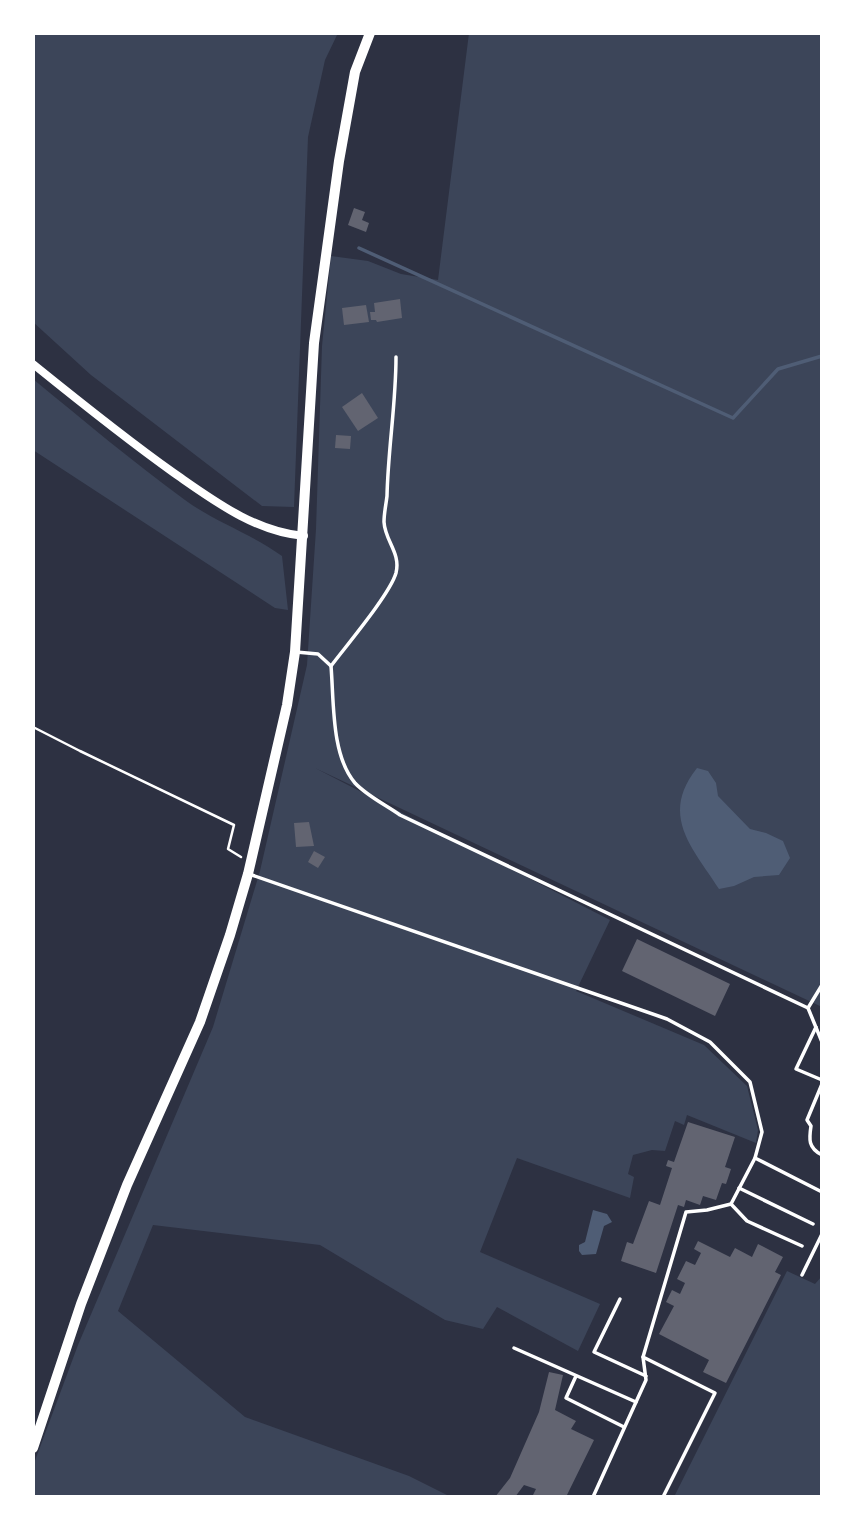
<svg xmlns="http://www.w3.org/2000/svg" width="855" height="1530" font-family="'PT Sans',sans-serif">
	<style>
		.green { fill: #3c4559 }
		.water { fill: #4f5d75 }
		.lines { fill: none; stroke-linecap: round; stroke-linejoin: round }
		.stream { stroke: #4f5d75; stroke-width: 3.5 }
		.building { fill: #626471 }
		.path { stroke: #fff; stroke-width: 2.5 }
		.service { stroke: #fff; stroke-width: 3.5 }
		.tertiary { stroke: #fff; stroke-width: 8 }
		.primary { stroke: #fff; stroke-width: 10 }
	</style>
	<rect width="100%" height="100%" fill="#2d3142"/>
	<g class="green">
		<path d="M33,33h305l-13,27 -17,77 -14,370 -32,-1 -171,-131 -58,-53z"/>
		<path d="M469,33h353v974l-507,-239 295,152 -34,71 128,54 43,41 11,44 -2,13 -69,-28 -3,10 -9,-4 -10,30 -13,-1 -19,5 -5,19 6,3 -4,21 -113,-40 -37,94 120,52 -22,47 -81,-44 -14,22 -38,-9 -125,-75 -167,-20 -35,86 127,106 164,59 42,21h-418v-31l45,-121 135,-318 47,-156 47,-206 9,-136 6,-183 9,-90 37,5 33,13 37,6z"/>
		<path d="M33,379c50,41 100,83 152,121 30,22 67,34 97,56l6,54 -13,-2 -242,-158z"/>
		<path d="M787,1271l28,13 7,-8v221h-148z"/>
	</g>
	<g class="water">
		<path d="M697,768l11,3 8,12 2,13 32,33 16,4 17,8 7,17 -11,17 -25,2 -20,9 -15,3c-26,-41 -60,-73 -22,-121z"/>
		<path d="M593,1210l14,4 5,8 -8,4 -8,28 -14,1 -3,-4v-6l6,-3z"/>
	</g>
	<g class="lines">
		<path class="stream" d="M359,248l374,170 45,-49 44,-13"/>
	</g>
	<g class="building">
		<path d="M354,208l11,4 -3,8 7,3 -3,9 -18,-7z"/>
		<path d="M400,299l2,19 -25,4 -1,-2h-5l-1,-8h5l-1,-9z"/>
		<path d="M366,305l3,17 -25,3 -2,-17z"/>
		<path d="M362,393l16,25 -20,13 -16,-24z"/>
		<path d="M336,435l15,1 -1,13 -15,-1z"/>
		<path d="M309,822l5,24 -18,1 -2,-24z"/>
		<path d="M314,851l11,6 -7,11 -10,-6z"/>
		<path d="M637,939l93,45 -15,32 -93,-45z"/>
		<path d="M688,1122l47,15 -10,30 6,2 -5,15 -4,-1 -6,17 -13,-4 -3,9 -14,-5 -2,7 -6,-2 -22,68 -35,-12 6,-19 6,2 16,-43 11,4 12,-37 -6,-2 2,-6 6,2z"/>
		<path d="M698,1241l32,16 5,-9 17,9 6,-13 25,13 -8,15 6,3 -55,108 -23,-11 6,-12 -50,-26 15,-28 -8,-4 6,-12 8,4 5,-11 -8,-4 9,-18 9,4 6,-12 -7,-4z"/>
		<path d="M549,1372l14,3 -8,35 21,11 -5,8 23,11 -28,57h-34l4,-8 -12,-4 -9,12h-20l15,-19 29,-66z"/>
	</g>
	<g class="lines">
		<path class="path" d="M33,727l47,24 154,74 -6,24 13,8"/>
		<g class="service">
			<path d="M396,357c0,47 -8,92 -9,139 -1,9 -3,17 -3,26 1,19 17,31 12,51 -6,21 -50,73 -65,93 3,35 0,89 24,117 12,13 31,22 45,32l408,193 14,34"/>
			<path d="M296,652l22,2 13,12"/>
			<path d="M249,874l418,145 43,23 40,40 12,50 -7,26 -24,46 -24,6 -21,2 -43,145 3,23 -53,117"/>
			<path d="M808,1008l14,-23"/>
			<path d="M816,1027l-20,42 26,11"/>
			<path d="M822,1084l-15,36 4,6c-2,13 -3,22 11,29"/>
			<path d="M755,1158l67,34"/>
			<path d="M739,1188l74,36"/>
			<path d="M731,1204l16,17 55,25"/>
			<path d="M802,1275l20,-41"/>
			<path d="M620,1299l-26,53 52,24"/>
			<path d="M514,1348l122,54"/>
			<path d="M643,1357l72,36 -52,104"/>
			<path d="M576,1376l-10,22 58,29"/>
		</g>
		<path class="tertiary" d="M33,364c47,38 93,75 141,109 39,27 81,59 130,63"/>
		<path class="primary" d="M33,1448l48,-144 46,-119 73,-163 30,-87 18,-61 39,-169 8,-53 19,-309 25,-182 16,-89 15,-39"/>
	</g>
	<rect width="855" height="1530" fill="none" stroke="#ffffff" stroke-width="70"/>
</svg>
